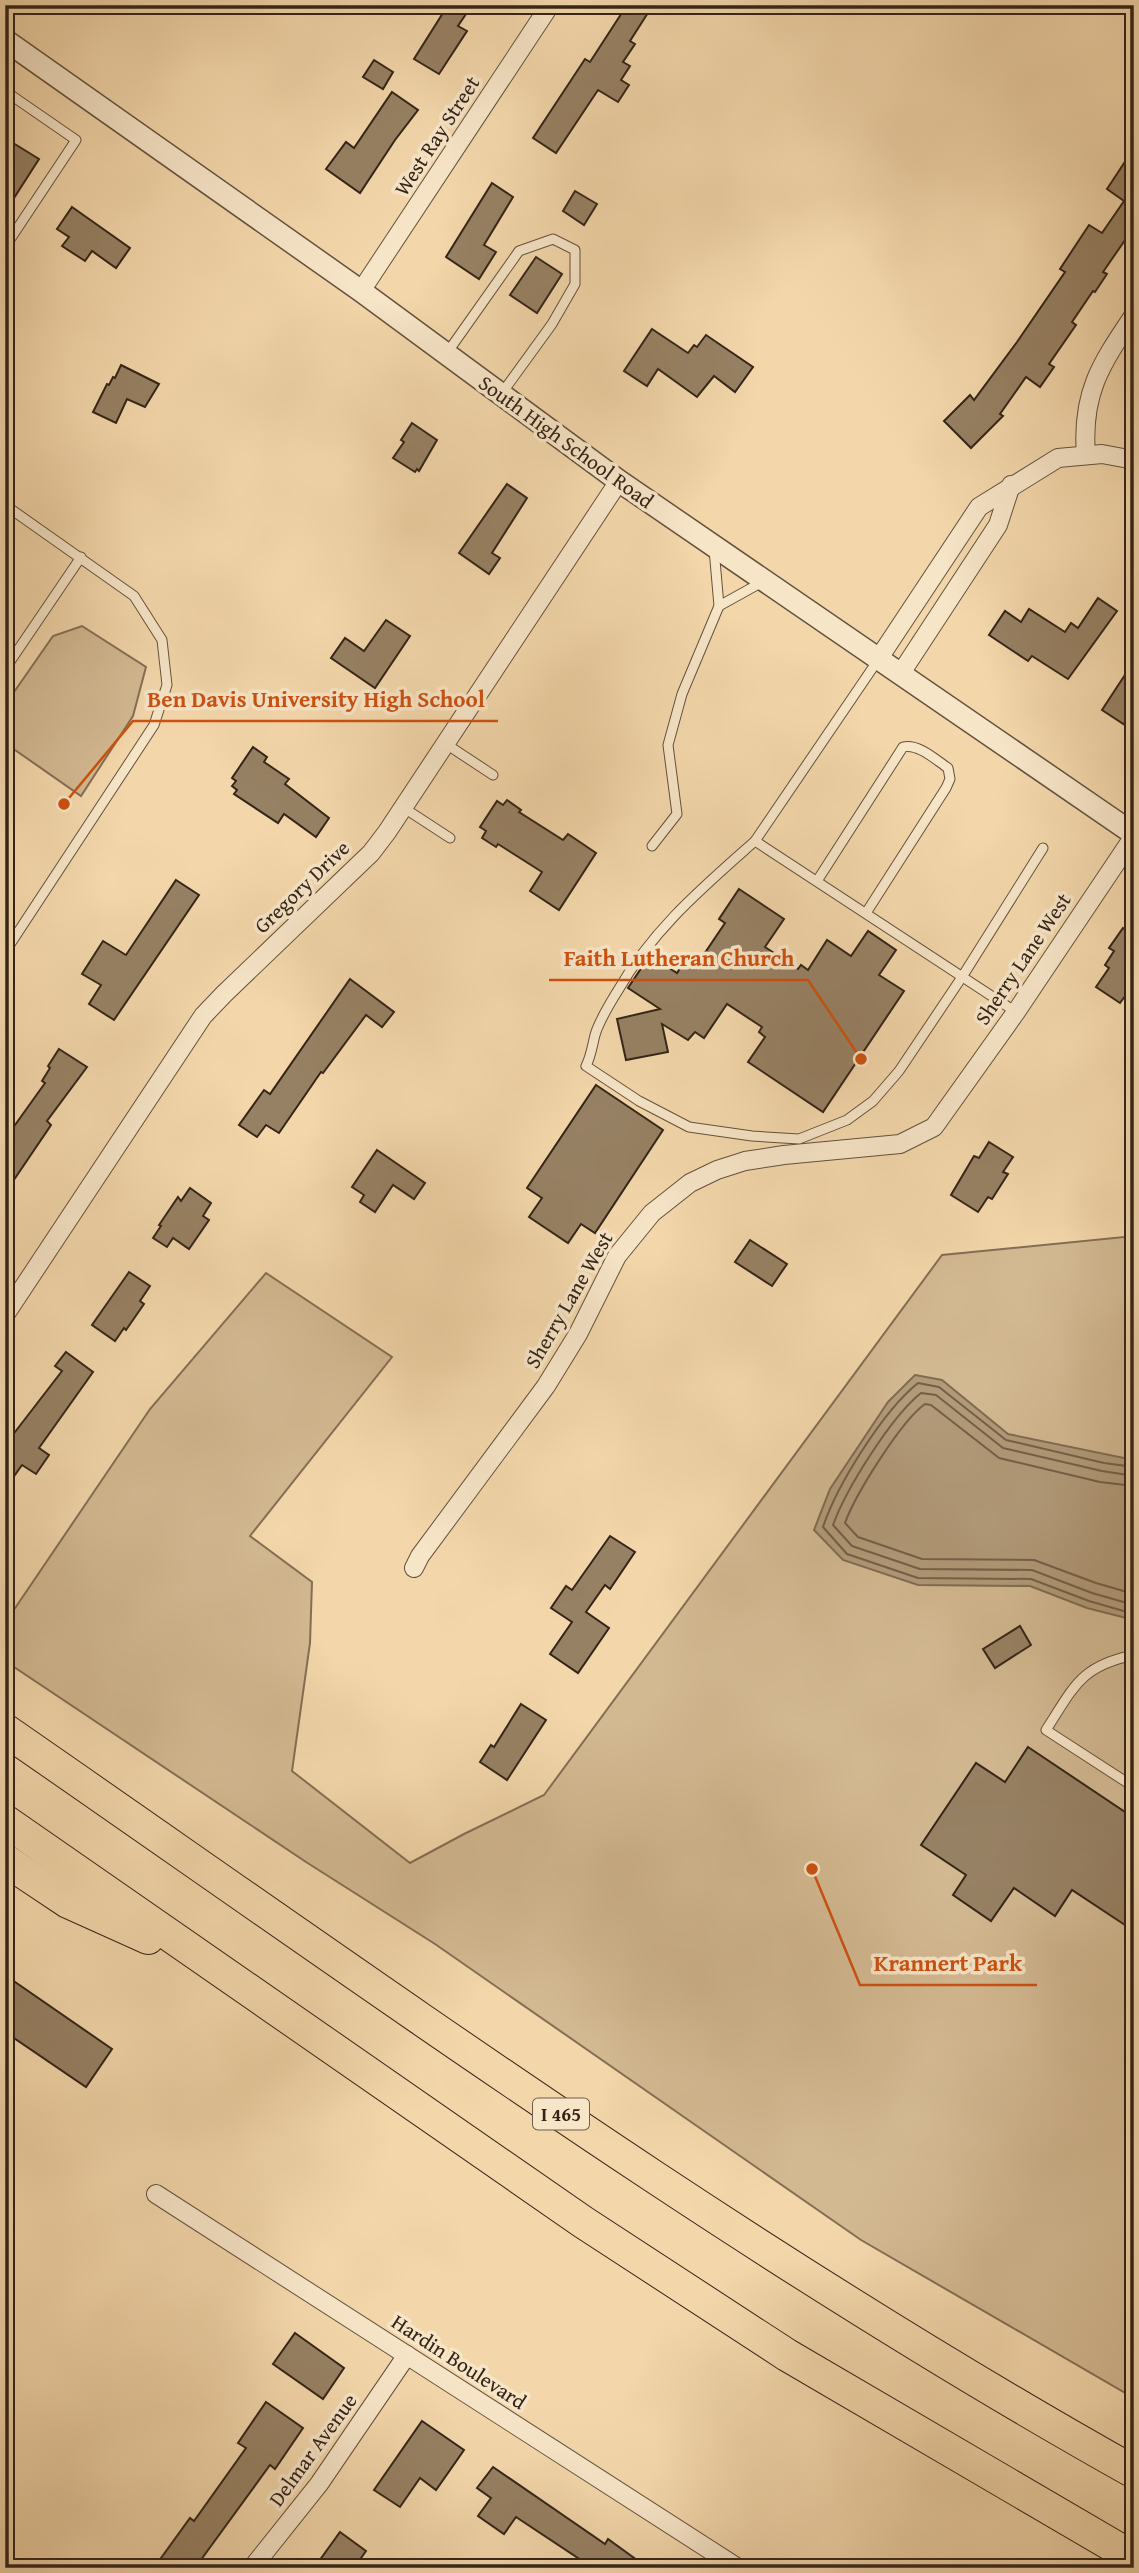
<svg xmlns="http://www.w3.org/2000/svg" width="1139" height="2573" font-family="'Gentium Book Plus',serif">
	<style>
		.green { fill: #d3b992; stroke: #846e55; stroke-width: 2 }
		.water { fill: #b29a79; stroke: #806b52; stroke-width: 2 }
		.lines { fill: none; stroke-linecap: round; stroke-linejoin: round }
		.shore { stroke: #735f48; stroke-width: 2 }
		.building { fill: #978164; stroke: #342418; stroke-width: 2 }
		.service-casing { stroke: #64513d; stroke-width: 11 }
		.minor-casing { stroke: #64513d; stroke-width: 20 }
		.tertiary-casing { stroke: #64513d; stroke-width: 24 }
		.motorway-casing { stroke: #342418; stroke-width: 34 }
		.service { stroke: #f7e5c8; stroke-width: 9 }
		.minor { stroke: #f7e5c8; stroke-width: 18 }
		.tertiary { stroke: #f7e5c8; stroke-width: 21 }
		.motorway { stroke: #f3d7ab; stroke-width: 32 }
		.labels { text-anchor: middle; stroke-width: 7; stroke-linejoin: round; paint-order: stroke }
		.shield { fill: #f7e5c8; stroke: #6e5e4d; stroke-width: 2 }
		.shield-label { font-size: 19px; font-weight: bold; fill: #342418 }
		.street-label { font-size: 21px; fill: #342418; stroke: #f7e5c8 }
		.leader { fill: none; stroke: #cd510e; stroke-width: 2.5 }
		.callout-dot { fill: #cd510e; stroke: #f7e5c8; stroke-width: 2.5 }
		.callout-label { font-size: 23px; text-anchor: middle; font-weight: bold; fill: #cd510e; stroke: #f7e5c8; stroke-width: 7; stroke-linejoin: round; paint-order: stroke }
	</style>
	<rect width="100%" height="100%" fill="#f3d7ab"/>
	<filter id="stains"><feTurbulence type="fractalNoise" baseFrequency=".00286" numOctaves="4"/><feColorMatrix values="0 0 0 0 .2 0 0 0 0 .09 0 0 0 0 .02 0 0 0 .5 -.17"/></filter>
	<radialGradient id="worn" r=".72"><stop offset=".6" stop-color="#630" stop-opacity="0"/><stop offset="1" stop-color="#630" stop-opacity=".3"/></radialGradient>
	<g class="green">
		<path d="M82,626l64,41 -13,49 -52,80 -76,-53v-38l48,-69z"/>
		<path d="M1134,1236v1162l-273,-158 -426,-296 -129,-82 -301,-201v-38l145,-214 116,-136 126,84 -142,179 62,46 -2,61 -18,128 118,92 54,-29 80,-39 398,-540z"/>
	</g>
	<path class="water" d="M915,1375l27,5 66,54 126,26v160l-47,-12 -57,-22 -112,-1 -75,-25 -29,-30 16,-41 58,-87z"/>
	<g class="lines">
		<g class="shore">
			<path d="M1134,1467l-30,-4 -98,-23 -67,-53 -21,-4c-35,28 -81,102 -95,144l24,27 71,24 113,1 58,22 45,13"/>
			<path d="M1134,1476l-32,-5 -99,-23 -67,-53 -15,-2c-30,24 -75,96 -88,132l19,21 68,23 112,1 60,23 42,12"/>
			<path d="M1134,1486l-34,-4 -101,-24 -68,-53 -6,-1c-24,17 -70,91 -80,119l13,14 64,22 112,1 62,23 38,11"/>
		</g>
	</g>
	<g class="building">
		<path d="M448,5h24l-14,21 9,5 -28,43 -25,-15z"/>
		<path d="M627,5h26l-23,36 5,3 -12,18 7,4 -9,14 8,5 -11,17 -20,-12 -42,63 -23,-15 52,-79 5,3z"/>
		<path d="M374,60l19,12 -10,17 -20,-12z"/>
		<path d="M392,92l26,18 -23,30 -35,53 -34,-24 20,-27 8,6z"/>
		<path d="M5,138l34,21 -34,53z"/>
		<path d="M1134,148v79l-31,45 4,2 -12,18 -2,-1 -21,31 4,3 -27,39 5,3 -14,20 -14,-10 -26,37 3,2 -32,32 -27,-27 26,-26 4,5 43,-58 48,-70 -5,-3 29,-44 13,8 22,-32 -17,-12z"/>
		<path d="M492,183l21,14 -29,48 12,7 -17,27 -33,-22z"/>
		<path d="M575,191l22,13 -13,21 -21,-14z"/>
		<path d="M72,207l58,41 -14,20 -24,-17 -7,10 -23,-15 7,-9 -12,-8z"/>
		<path d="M536,257l26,17 -25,39 -27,-18z"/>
		<path d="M652,329l36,24 6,-8 3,2 9,-12 47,32 -18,25 -21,-16 -17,21 -39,-28 -11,17 -23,-15z"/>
		<path d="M121,365l38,19 -14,23 -18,-8 -11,24 -23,-11 14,-28 2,1 4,-8 2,1z"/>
		<path d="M412,423l25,17 -18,31 -2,-2 -2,3 -22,-14 11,-16 -3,-2z"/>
		<path d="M507,484l20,14 -35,55 8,5 -11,16 -30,-21z"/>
		<path d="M1098,598l19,13 -49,68 -36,-23 -4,5 -39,-26 16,-24 16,11 8,-13 36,23 6,-9 7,5z"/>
		<path d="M386,620l24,16 -35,52 -44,-30 14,-20 19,13z"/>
		<path d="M1134,661v50l-9,14 -23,-15z"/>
		<path d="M253,747l14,10 -3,5 25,17 -4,5 44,34 -13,19 -32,-23 -6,9 -44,-29 3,-4 -5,-4 4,-5 -4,-3z"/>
		<path d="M507,800l14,10 -2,2 44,28 5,-6 28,19 -37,57 -29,-19 12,-19 -44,-28 -2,3 -14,-9 4,-7 -6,-4 17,-26 6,4z"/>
		<path d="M176,880l23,15 -85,125 -25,-16 12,-19 -19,-11 21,-33 23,14z"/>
		<path d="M739,889l45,30 -19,28 33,22 3,-4 7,5 19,-30 24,16 17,-25 28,19 -17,25 25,16 -81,121 -75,-50 17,-25 -6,-5 3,-5 -35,-23 -23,34 -9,-6 -7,8 -26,-16 6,28 -42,8 -9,-41 43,-10 -32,-21 22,-33 27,18 7,-11 10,7 31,-46 -6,-4z"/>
		<path d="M1123,928l11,8v48l-14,19 -24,-16 13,-19 -4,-3 9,-14 -5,-3z"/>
		<path d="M350,979l44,33 -12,15 -16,-12 -43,58 -2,-1 -42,61 -13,-8 -9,12 -18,-12 25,-35 6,4z"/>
		<path d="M59,1049l28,18 -40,54 4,4 -46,68v-54l40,-56 -3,-2 8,-13 -2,-2z"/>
		<path d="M596,1085l67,45 -68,103 -14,-9 -13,19 -39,-26 13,-19 -15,-10z"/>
		<path d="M989,1142l24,15 -10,15 5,2 -16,25 -4,-2 -10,15 -27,-17 23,-39 5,2z"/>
		<path d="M377,1150l48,33 -11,16 -21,-14 -18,27 -15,-10 4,-7 -12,-8z"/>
		<path d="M190,1188l21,15 -8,13 6,4 -20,29 -16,-11 -6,9 -14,-9 8,-12 -2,-1 19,-28 3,4z"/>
		<path d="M750,1240l37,24 -15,22 -37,-24z"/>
		<path d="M129,1272l21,14 -10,15 4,3 -18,26 -2,-2 -9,13 -23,-16z"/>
		<path d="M66,1352l27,20 -54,76 10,7 -13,19 -14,-9 -17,24v-44l57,-74 -7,-5z"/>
		<path d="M610,1536l25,16 -25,37 -5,-4 -19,27 23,16 -31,45 -28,-19 22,-32 -21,-14 15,-22 6,4z"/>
		<path d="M1020,1626l11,19 -36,23 -12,-19z"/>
		<path d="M521,1704l25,16 -39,60 -27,-18 11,-17 3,2z"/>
		<path d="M1028,1747l106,71v113l-62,-41 -17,26 -41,-28 -23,33 -38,-26 13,-20 -45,-30 55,-82 29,19z"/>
		<path d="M5,1975l107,74 -26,38 -81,-55z"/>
		<path d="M295,2333l49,35 -21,31 -50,-35z"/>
		<path d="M266,2402l37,26 -28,41 -5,-4 -75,103h-20l-14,-10 29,-40 4,3 52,-73 -8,-5z"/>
		<path d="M422,2421l42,29 -28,40 -16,-12 -20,29 -26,-17z"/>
		<path d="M493,2467l112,77 3,-5 40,29h-55l-77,-51 -12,17 -26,-18 13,-18 -14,-10z"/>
		<path d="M340,2532l26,19 -12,17h-40z"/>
	</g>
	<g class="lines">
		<defs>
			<g id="service">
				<path d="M5,91l71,49 -71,107"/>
				<path d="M447,353l72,-102 34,-12 22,11v34l-23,40 -50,69"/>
				<path d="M5,505l129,91 28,44 5,45 -13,40 -149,227"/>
				<path d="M719,606l45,-25"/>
				<path d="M878,660l-123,181 261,171"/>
				<path d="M5,669l76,-112"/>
				<path d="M446,744l47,31"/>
				<path d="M404,808l46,30"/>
				<path d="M755,841c-53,47 -102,88 -138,151 -8,13 -18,29 -22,43 -3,12 -4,21 -9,31l53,35 50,26 63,9 47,3 48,-19 26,-19 26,-30 63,-94 81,-129"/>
				<path d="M652,846l25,-32 -9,-69 14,-51 37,-88 -5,-57"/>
				<path d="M817,881l86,-134c15,-4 33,13 45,21l2,11 -4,9 -80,125"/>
				<path d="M1134,1655c-54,11 -60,32 -88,75l88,57"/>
			</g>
			<g id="minor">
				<path d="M361,291l189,-286"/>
				<path d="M1086,455c-5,-62 15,-91 48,-140"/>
				<path d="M879,658l100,-151 79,-49 44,-4 32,6"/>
				<path d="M901,673l97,-148 13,-40"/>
				<path d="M5,1315l198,-299 21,-22 147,-141 16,-21 232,-351"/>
				<path d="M414,1568l6,-12 126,-170 32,-52 39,-78 35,-43 38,-30 27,-13 28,-9 39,-6 116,-11 34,-17 82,-115 118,-176"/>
				<path d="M156,2194l582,374"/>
				<path d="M252,2568l67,-84 88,-129"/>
			</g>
			<path id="tertiary" d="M5,40l356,251 258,190 515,353"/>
			<g id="motorway">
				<path d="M5,1730c370,256 736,522 1129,742"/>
				<path d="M5,1821l578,401 204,133 347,203"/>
				<path d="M5,1860l63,42 80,36"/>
			</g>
		</defs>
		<use href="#service" class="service-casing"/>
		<use href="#minor" class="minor-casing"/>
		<use href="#tertiary" class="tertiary-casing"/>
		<use href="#motorway" class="motorway-casing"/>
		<use href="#service" class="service"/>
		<use href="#minor" class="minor"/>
		<use href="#tertiary" class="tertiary"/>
		<use href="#motorway" class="motorway"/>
	</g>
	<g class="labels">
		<rect class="shield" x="533" y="2098.5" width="56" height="31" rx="5"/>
		<g class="shield-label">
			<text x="561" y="2121">I 465</text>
		</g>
		<g class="street-label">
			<text transform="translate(437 136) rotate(-57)" y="7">West Ray Street</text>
			<text transform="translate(566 442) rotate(36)" y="7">South High School Road</text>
			<text transform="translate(302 887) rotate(-44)" y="7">Gregory Drive</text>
			<text transform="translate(1023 959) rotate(-56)" y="7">Sherry Lane West</text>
			<text transform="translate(569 1300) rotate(-60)" y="7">Sherry Lane West</text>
			<text transform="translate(459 2362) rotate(33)" y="7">Hardin Boulevard</text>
			<text transform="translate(313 2450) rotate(-54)" y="7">Delmar Avenue</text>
		</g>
	</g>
	<path class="leader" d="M64 804L133 721H498M861 1059L808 980H549M812 1869L860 1985H1037"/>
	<g class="callout-dot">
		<circle cx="64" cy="804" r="7"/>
		<circle cx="861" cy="1059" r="7"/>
		<circle cx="812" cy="1869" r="7"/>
	</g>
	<g class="callout-label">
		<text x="316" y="707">Ben Davis University High School</text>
		<text x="679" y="966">Faith Lutheran Church</text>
		<text x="948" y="1971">Krannert Park</text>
	</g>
	<rect width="1139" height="2573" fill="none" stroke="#f3d7ab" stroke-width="28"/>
	<rect x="7" y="7" width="1125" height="2559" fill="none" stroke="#342418" stroke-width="3.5"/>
	<rect x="14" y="14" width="1111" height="2545" fill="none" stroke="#342418" stroke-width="2"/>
	<rect width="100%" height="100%" filter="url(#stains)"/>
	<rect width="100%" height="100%" fill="url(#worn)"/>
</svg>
